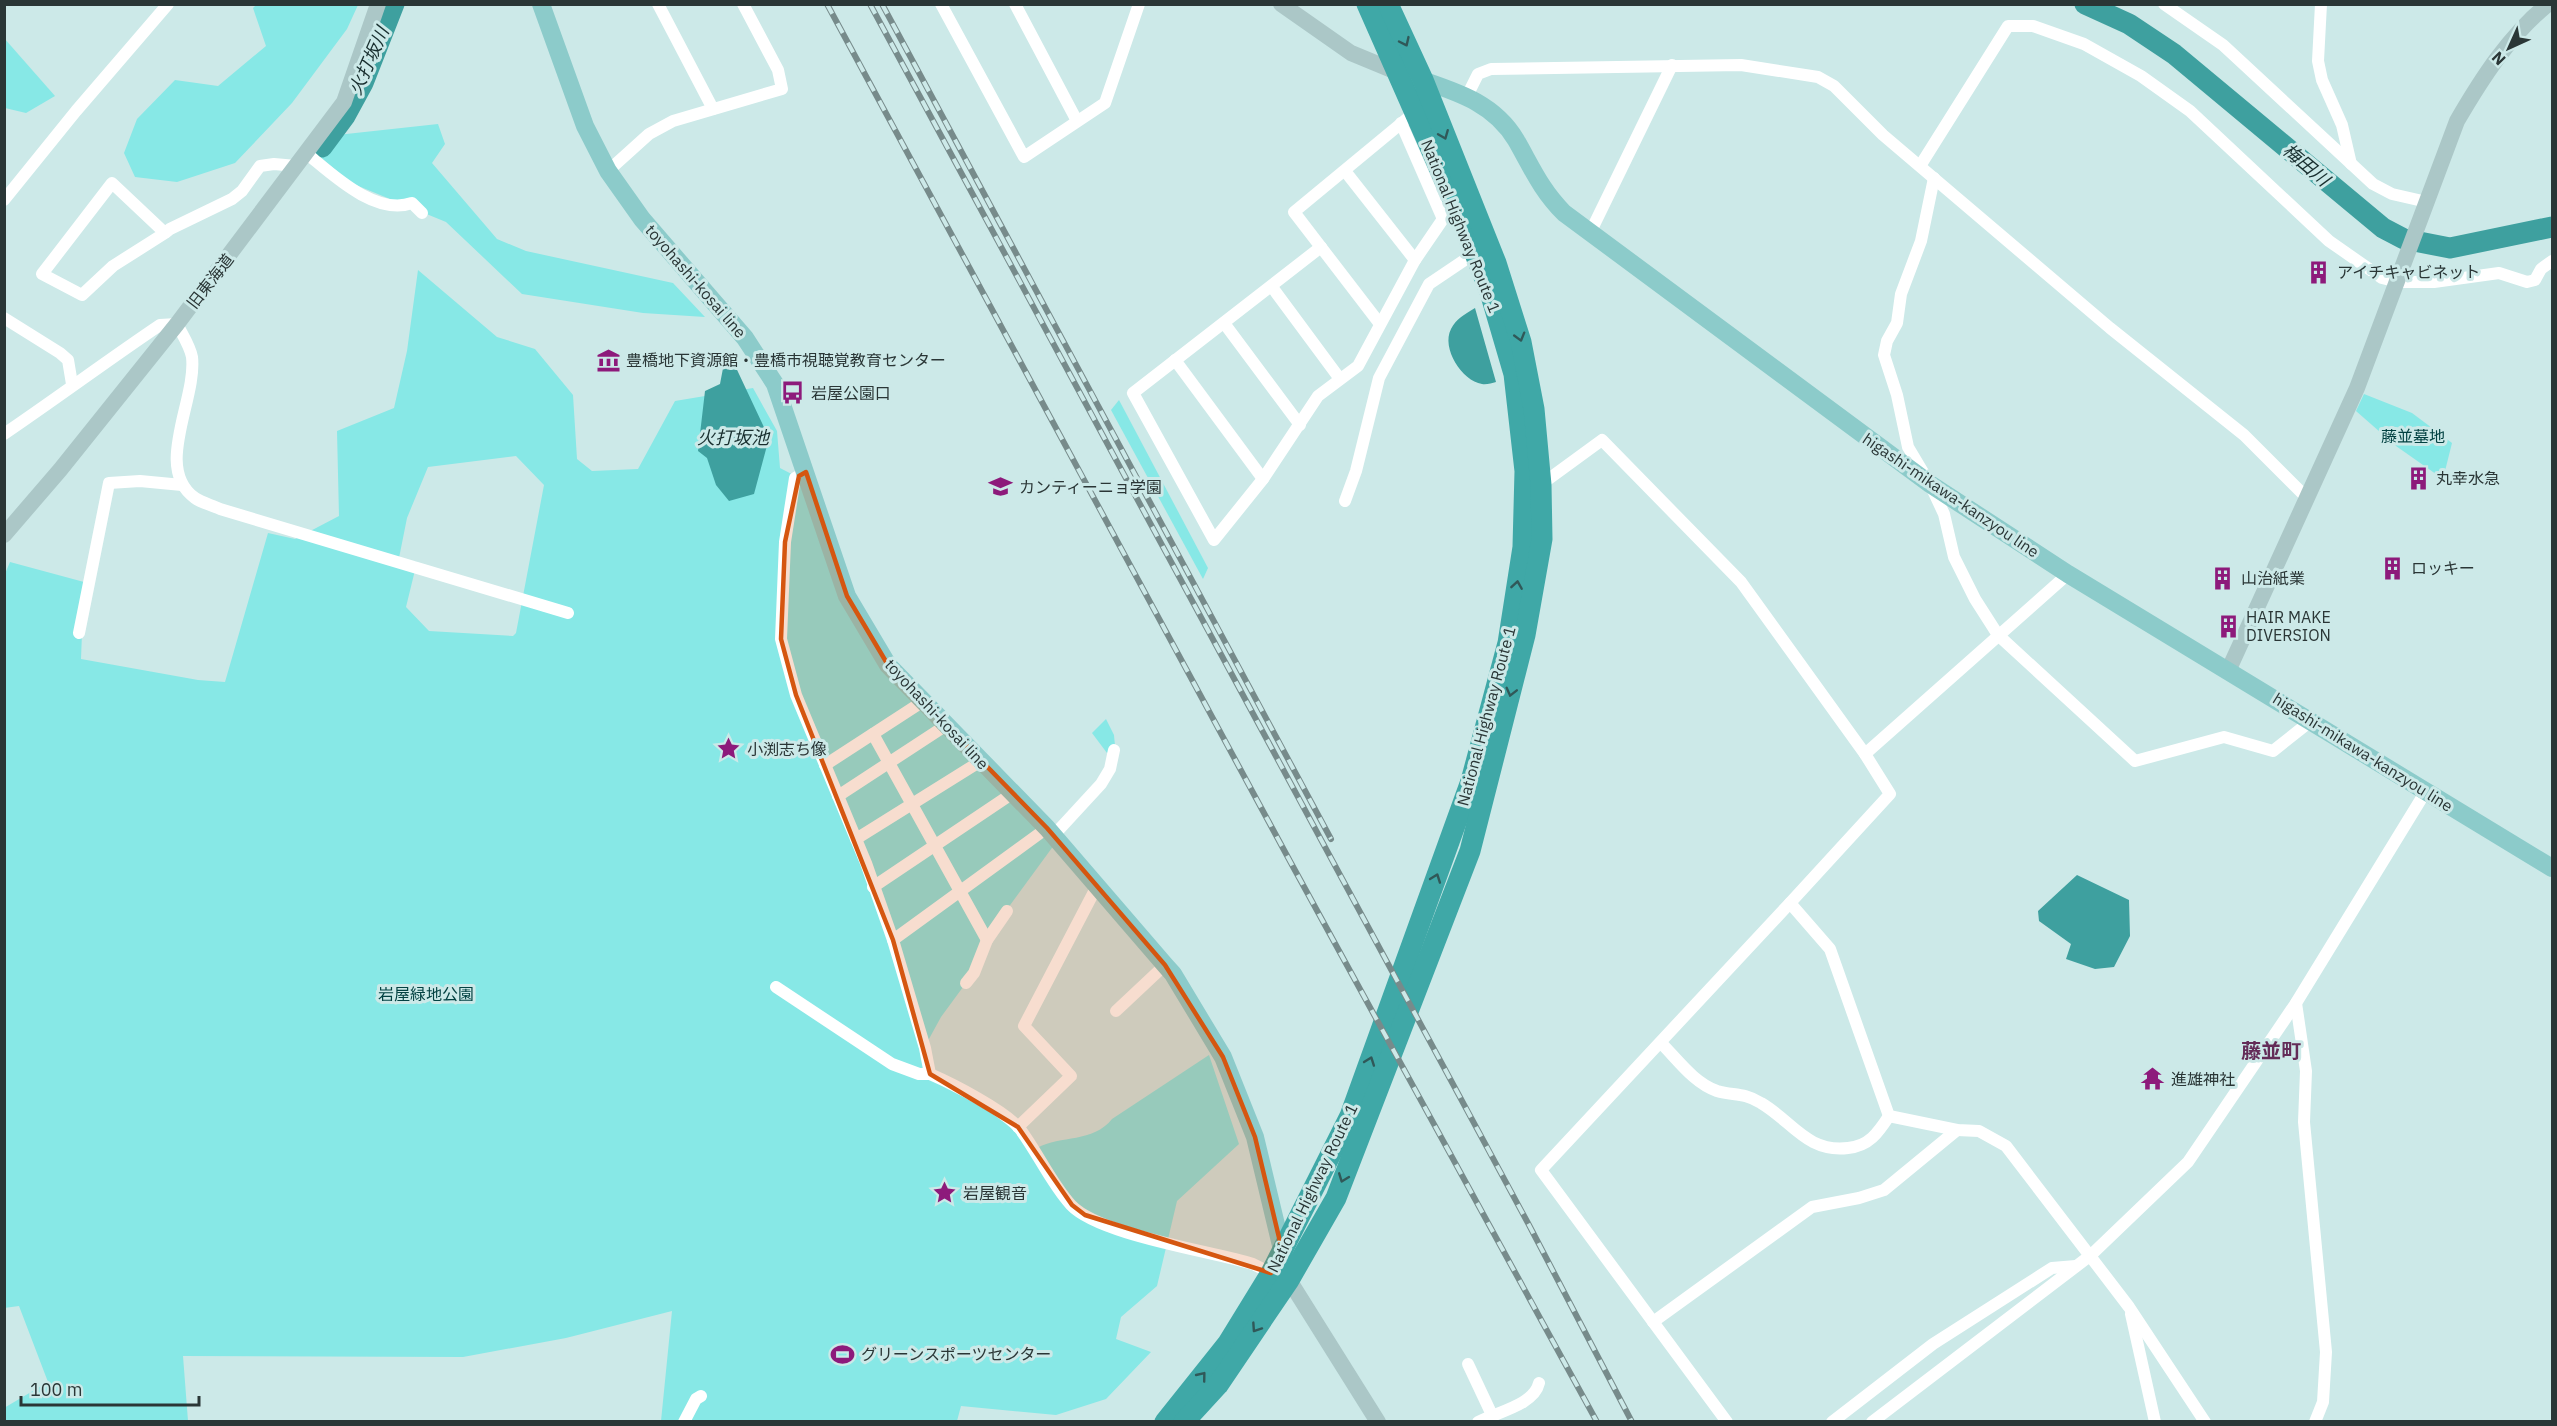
<svg xmlns="http://www.w3.org/2000/svg" width="2557" height="1426" font-family="'IBM Plex Sans','Noto Sans JP',sans-serif">
	<style>
		.green { fill: #87e8e6; fill-rule: evenodd }
		.water { fill: #3ea09f }
		.lines { fill: none; stroke-linecap: round; stroke-linejoin: round }
		.river { stroke: #3ea09f; stroke-width: 21 }
		.street { stroke: #fff; stroke-width: 12 }
		.secondary { stroke: #abc7c7; stroke-width: 16 }
		.primary { stroke: #8ccbca; stroke-width: 18 }
		.highway { stroke: #3fa8a7; stroke-width: 21 }
		.rail-casing { stroke: #778b8b; stroke-width: 6 }
		.rail { stroke: #cce9e8; stroke-width: 4; stroke-dasharray: 11; stroke-linecap: butt }
		.oneway { stroke: #305858 }
		.marked { fill: #d55610; fill-opacity: 0.2; stroke: #d55610; stroke-width: 4.5; stroke-linejoin: round }
		.labels { text-anchor: middle; stroke-width: 6; stroke-linejoin: round; paint-order: stroke }
		.street-label { font-size: 16px; fill: #2a3636; stroke: #cce9e8 }
		.poi-label { font-size: 16px; fill: #2a3636; stroke: #cce9e8; text-anchor: start }
		.park-label { font-size: 16px; fill: #024141; stroke: #cce9e8 }
		.water-label { font-size: 18px; font-style: italic; fill: #182e2e; stroke: #cce9e8 }
		.quarter-label { font-size: 20px; font-weight: bold; fill: #632c58; stroke: #cce9e8 }
	</style>
	<rect width="100%" height="100%" fill="#cce9e8"/>
	<g class="green">
		<path d="M256,5h102l-11,24 -55,74 -57,60 -58,19 -42,-5 -11,-24 13,-34 38,-39 43,6 48,-40 -13,-38z"/>
		<path d="M4,38l51,58 -29,17 -21,-5z"/>
		<path d="M438,124l7,20 -13,19 65,76 29,12 147,32 32,34 -62,-4 -121,-19 -76,-72 -95,-39 -33,-28 19,-20z"/>
		<path d="M418,270l79,67 38,12 38,46 4,64 15,12 46,-2 37,-68 78,-13 24,43 3,37 29,15 38,113 41,69 169,176 -71,97 -12,34 -33,45 -17,31 6,26 68,41 39,33c24,-13 56,-5 75,-29l97,-64 30,89 -62,57 -20,85 -36,31 -5,22 35,13 -45,47 -50,16 -95,-9 -4,15h-296l11,-110 -106,27 -103,19 -280,-1 5,65h-183l-1,-13 44,-26 -29,-76 -15,2v-732l6,-14 74,20 -3,77 117,21 27,2 43,-149 27,6 44,-23 -2,-85 57,-23 13,-57zM516,456l28,29 -28,148 -3,3 -84,-5 -23,-24 11,-45 -18,-4 8,-40 21,-51z"/>
		<path d="M2364,394l48,19 40,30 -9,36 -47,-33 -40,-35z"/>
		<path d="M1119,400l89,168 -5,11 -92,-169z"/>
		<path d="M1106,719l8,16 1,11 -8,7 -15,-20z"/>
	</g>
	<g class="water">
		<path d="M1475,308l21,74c-4,1 -10,3 -14,2 -20,-3 -41,-36 -31,-55 5,-10 14,-15 24,-21z"/>
		<path d="M731,357l38,81 -15,56 -25,7 -13,-16 -9,-27 -9,-7 7,-60 15,-7 4,-21z"/>
		<path d="M2077,875l52,25 1,36 -16,31 -19,2 -29,-10 5,-15 -32,-23 -1,-10z"/>
	</g>
	<g class="lines">
		<g class="river">
			<path d="M2085,4l44,20 45,30 209,174 21,11 46,9 102,-21"/>
			<path d="M322,147l23,-31 18,-33 31,-79"/>
		</g>
		<g class="street">
			<path d="M658,4l55,105"/>
			<path d="M941,4l83,153 81,-54 34,-99"/>
			<path d="M1015,4l62,117"/>
			<path d="M2164,4l59,41 150,139 19,10 35,8"/>
			<path d="M2321,4l-3,57 4,19 20,45 9,39"/>
			<path d="M1467,96l11,-22 13,-5 250,-4 77,12 16,9 49,49 227,193 134,107 63,63"/>
			<path d="M1401,123l42,96"/>
			<path d="M306,153c26,21 69,63 106,50l10,10"/>
			<path d="M1920,166l88,-140h25l51,18 57,32 49,35 139,130 53,37 16,4h36l65,-9 28,9 8,-2 6,-11 11,-8"/>
			<path d="M608,171l41,-37 24,-13 109,-32 -4,-19 -35,-66"/>
			<path d="M1345,171l70,89"/>
			<path d="M1934,178l-13,63 -20,53 -4,29 -10,18 -3,14 13,40 11,52 22,37 14,30 10,43 21,42 23,36 137,126 89,-24 49,14 39,-31"/>
			<path d="M4,200l72,-89 92,-107"/>
			<path d="M165,233l-53,-50 -70,91 40,21 31,-29 52,-33 5,-4 62,-30 10,-8 18,-25 14,-2 22,2"/>
			<path d="M1590,233l82,-168"/>
			<path d="M1321,247l-188,146 81,147 49,-61 55,-83 40,-30 57,-106 28,-41 14,-11"/>
			<path d="M1272,287l68,92"/>
			<path d="M4,318l56,35 8,7 4,24"/>
			<path d="M1224,323l76,102"/>
			<path d="M1380,324l-86,-112 121,-100"/>
			<path d="M1175,360l88,119"/>
			<path d="M4,434c53,-36 104,-74 156,-109l17,-1c5,10 13,22 15,33 5,43 -39,111 3,141 7,5 17,7 25,11l348,104"/>
			<path d="M1539,486l63,-46 139,142 124,172 25,40 -100,109 40,46 59,167 68,14 22,1 27,15 123,161 76,115"/>
			<path d="M1345,501l11,-30 23,-93 50,-94 46,-31"/>
			<path d="M79,633l30,-150 31,-2 42,4"/>
			<path d="M873,734l114,206"/>
			<path d="M1865,754l203,-180"/>
			<path d="M825,765l97,-63"/>
			<path d="M838,796l107,-70"/>
			<path d="M1054,835l47,-51 9,-15 4,-19"/>
			<path d="M856,839l125,-78"/>
			<path d="M873,887l140,-94"/>
			<path d="M893,940l154,-112"/>
			<path d="M966,983l8,-10 13,-33 20,-29"/>
			<path d="M776,987l116,77 27,10h11l-5,-26 -32,-108 -27,-77 -70,-168 -15,-56 4,-97 10,-64 11,-6"/>
			<path d="M2296,1003l10,68 -2,51 22,230 -3,50 -8,20"/>
			<path d="M1116,1011l49,-46"/>
			<path d="M1661,1043c17,17 33,40 56,48 16,5 26,1 44,12 31,18 46,50 87,45 21,-2 30,-15 41,-32"/>
			<path d="M930,1074c23,10 74,36 90,55 18,24 31,54 51,76 28,30 140,46 182,59l18,9"/>
			<path d="M1018,1127l53,-51 -47,-50 73,-140"/>
			<path d="M2131,1314l24,108"/>
			<path d="M1653,1322l159,-115 47,-9 25,-8 73,-60"/>
			<path d="M1468,1364l24,51"/>
			<path d="M684,1422l12,-23 5,-3"/>
			<path d="M1478,1422c19,-10 56,-17 61,-39"/>
			<path d="M1727,1422l-186,-252 249,-267"/>
			<path d="M1832,1422l101,-78 119,-76 24,-2"/>
			<path d="M1872,1422l219,-167 97,-93 108,-159 130,-212"/>
		</g>
		<g class="secondary">
			<path d="M1281,4l70,49 46,19"/>
			<path d="M4,535l56,-65 117,-146 167,-222 34,-98"/>
			<path d="M2229,669l128,-281 100,-267c25,-43 52,-85 91,-117"/>
			<path d="M1289,1280l89,142"/>
		</g>
		<g class="primary">
			<path d="M541,4l44,122 23,45 34,48 103,119 30,46 72,212 41,69 159,163 118,137 8,9 50,83 32,80 29,121"/>
			<path d="M1413,77c40,14 80,24 103,63 16,28 25,50 48,73l366,271 138,90 484,294"/>
		</g>
		<g class="highway">
			<path d="M1165,1422l63,-79 43,-70 79,-157 121,-335 37,-138 15,-96 2,-76 -11,-97 -24,-82 -33,-84 -90,-204"/>
			<path d="M1184,1422l34,-37 71,-105 47,-82 134,-347 55,-216 17,-96 -1,-54 -7,-76 -13,-67 -25,-79 -73,-183 -35,-76"/>
		</g>
		<defs>
			<g id="rail">
				<path d="M827,4l464,859 306,559"/>
				<path d="M870,4l659,1221 103,197"/>
				<path d="M882,4l449,835"/>
			</g>
		</defs>
		<use href="#rail" class="rail-casing"/>
		<use href="#rail" class="rail"/>
	</g>
	<defs><path id="oneway-chevron" d="M-2-3.5L2.5 0L-2 3.5" fill="none" stroke-width="1.6" stroke-linecap="round" stroke-linejoin="round" transform="scale(1.5)"/></defs>
	<g class="oneway">
		<use href="#oneway-chevron" transform="translate(1405 42) rotate(65)"/>
		<use href="#oneway-chevron" transform="translate(1444 135) rotate(68)"/>
		<use href="#oneway-chevron" transform="translate(1520 337) rotate(74)"/>
		<use href="#oneway-chevron" transform="translate(1517 585) rotate(-81)"/>
		<use href="#oneway-chevron" transform="translate(1511 692) rotate(104)"/>
		<use href="#oneway-chevron" transform="translate(1436 878) rotate(-70)"/>
		<use href="#oneway-chevron" transform="translate(1370 1061) rotate(-70)"/>
		<use href="#oneway-chevron" transform="translate(1343 1178) rotate(111)"/>
		<use href="#oneway-chevron" transform="translate(1256 1328) rotate(124)"/>
		<use href="#oneway-chevron" transform="translate(1202 1376) rotate(-51)"/>
	</g>
	<path class="marked" d="M806,472l41,124 41,69 159,163 118,137 58,92 32,80 27,113 -11,23 -186,-58 -13,-10 -54,-78 -88,-53 -37,-134 -97,-245 -15,-56 4,-97 14,-66z"/>
	<defs>
		<symbol id="building-bare" viewBox="-9 -9 18 18"><path d="M-4-6H4V6H1V3H-1V6H-4ZM-2.5-4.3h1.7v1.8h-1.7ZM.8-4.3h1.7v1.8H.8ZM-2.5-1h1.7V.8h-1.7ZM.8-1h1.7V.8H.8Z" fill="#8d1a7b" stroke="#cce9e8" stroke-width="2.5" paint-order="stroke"/></symbol>
		<symbol id="museum-bare" viewBox="-9 -9 18 18"><path d="M0-6L6-3V-2H-6V-3ZM-5-1h2V3h-2ZM-1-1h2V3h-2ZM3-1h2V3H3ZM-6 4H6V6H-6Z" fill="#8d1a7b" stroke="#cce9e8" stroke-width="2.5" paint-order="stroke"/></symbol>
		<symbol id="bus-bare" viewBox="-9 -9 18 18"><path d="M-5-6H5V4H4V6H2V4H-2V6H-4V4H-5ZM-3.5-4V0h7V-4ZM-3.5 1.2v1.5H-2V1.2ZM2 1.2v1.5H3.5V1.2Z" fill="#8d1a7b" stroke="#cce9e8" stroke-width="2.5" paint-order="stroke"/></symbol>
		<symbol id="school-bare" viewBox="-9 -9 18 18"><path d="M0-5L7-2L0 1L-7-2ZM-4 1L0 2.5L4 1V4Q0 6-4 4Z" fill="#8d1a7b" stroke="#cce9e8" stroke-width="2.5" paint-order="stroke"/></symbol>
		<symbol id="sight-bare" viewBox="-9 -9 18 18"><path d="M0-6L1.8-2.2L6-1.7L2.9 1.2L3.7 5.4L0 3.3L-3.7 5.4L-2.9 1.2L-6-1.7L-1.8-2.2Z" fill="#8d1a7b" stroke="#cce9e8" stroke-width="2.5" paint-order="stroke"/></symbol>
		<symbol id="temple-bare" viewBox="-9 -9 18 18"><path d="M0-6L5-2H3V0L6.5 2.5H4V6H1.5V3h-3V6H-4V2.5H-6.5L-3 0V-2H-5Z" fill="#8d1a7b" stroke="#cce9e8" stroke-width="2.5" paint-order="stroke"/></symbol>
		<symbol id="stadium-bare" viewBox="-9 -9 18 18"><path d="M0-5a6.5 5 0 1 0 0 10a6.5 5 0 1 0 0-10ZM-3.5-1.8h7v3.6h-7Z" fill="#8d1a7b" stroke="#cce9e8" stroke-width="2.5" paint-order="stroke"/></symbol>
	</defs>
	<g fill-rule="evenodd">
		<use href="#building-bare" x="2302" y="256" width="33" height="33"/>
		<use href="#museum-bare" x="592" y="344" width="33" height="33"/>
		<use href="#bus-bare" x="776" y="376" width="33" height="33"/>
		<use href="#building-bare" x="2402" y="462" width="33" height="33"/>
		<use href="#school-bare" x="984" y="470" width="33" height="33"/>
		<use href="#building-bare" x="2376" y="552" width="33" height="33"/>
		<use href="#building-bare" x="2206" y="562" width="33" height="33"/>
		<use href="#building-bare" x="2212" y="610" width="33" height="33"/>
		<use href="#sight-bare" x="712" y="732" width="33" height="33"/>
		<use href="#temple-bare" x="2136" y="1062" width="33" height="33"/>
		<use href="#sight-bare" x="928" y="1176" width="33" height="33"/>
		<use href="#stadium-bare" x="826" y="1338" width="33" height="33"/>
	</g>
	<g class="labels">
		<g class="street-label">
			<text transform="translate(1461 226) rotate(68)" y="6">National Highway Route 1</text>
			<text transform="translate(210 281) rotate(-52)" y="6">旧東海道</text>
			<text transform="translate(696 281) rotate(49)" y="6">toyohashi-kosai line</text>
			<text transform="translate(1951 495) rotate(34)" y="6">higashi-mikawa-kanzyou line</text>
			<text transform="translate(937 714) rotate(47)" y="6">toyohashi-kosai line</text>
			<text transform="translate(1486 716) rotate(-75)" y="6">National Highway Route 1</text>
			<text transform="translate(2363 752) rotate(32)" y="6">higashi-mikawa-kanzyou line</text>
			<text transform="translate(1312 1188) rotate(-64)" y="6">National Highway Route 1</text>
		</g>
		<g class="poi-label">
			<text x="2337" y="278">アイチキャビネット</text>
			<text x="626" y="366">豊橋地下資源館・豊橋市視聴覚教育センター</text>
			<text x="811" y="399">岩屋公園口</text>
			<text x="2436" y="484">丸幸水急</text>
			<text x="1019" y="493">カンティーニョ学園</text>
			<text x="2411" y="574">ロッキー</text>
			<text x="2241" y="584">山治紙業</text>
			<text x="2246" y="623">HAIR MAKE<tspan x="2246" dy="18">DIVERSION</tspan></text>
			<text x="747" y="755">小渕志ち像</text>
			<text x="2171" y="1085">進雄神社</text>
			<text x="963" y="1199">岩屋観音</text>
			<text x="861" y="1360">グリーンスポーツセンター</text>
		</g>
		<g class="park-label">
			<text x="2413" y="442">藤並墓地</text>
			<text x="426" y="1000">岩屋緑地公園</text>
		</g>
		<g class="water-label">
			<text transform="translate(369 61) rotate(-66)" y="6">火打坂川</text>
			<text transform="translate(2306 165) rotate(40)" y="6">梅田川</text>
			<text x="733" y="444">火打坂池</text>
		</g>
		<g class="quarter-label">
			<text x="2271" y="1058">藤並町</text>
		</g>
	</g>
	<rect width="2557" height="1426" fill="none" stroke="#2a3636" stroke-width="12"/>
	<g transform="translate(2509 48) rotate(225)" stroke="#cce9e8" stroke-width="4.5" paint-order="stroke">
	<path d="M0-4.5L10 22L0 15L-10 22Z" fill="#2a3636"/>
	<text y="-9" font-size="16" font-weight="bold" text-anchor="middle" fill="#2a3636">N</text>
	</g>
	<path d="M21 1396v9h178v-9" fill="none" stroke="#2a3636" stroke-width="3"/>
	<text x="30" y="1396" font-size="18" fill="#2a3636" stroke="#cce9e8" stroke-width="4.5" paint-order="stroke">100 m</text>
</svg>
